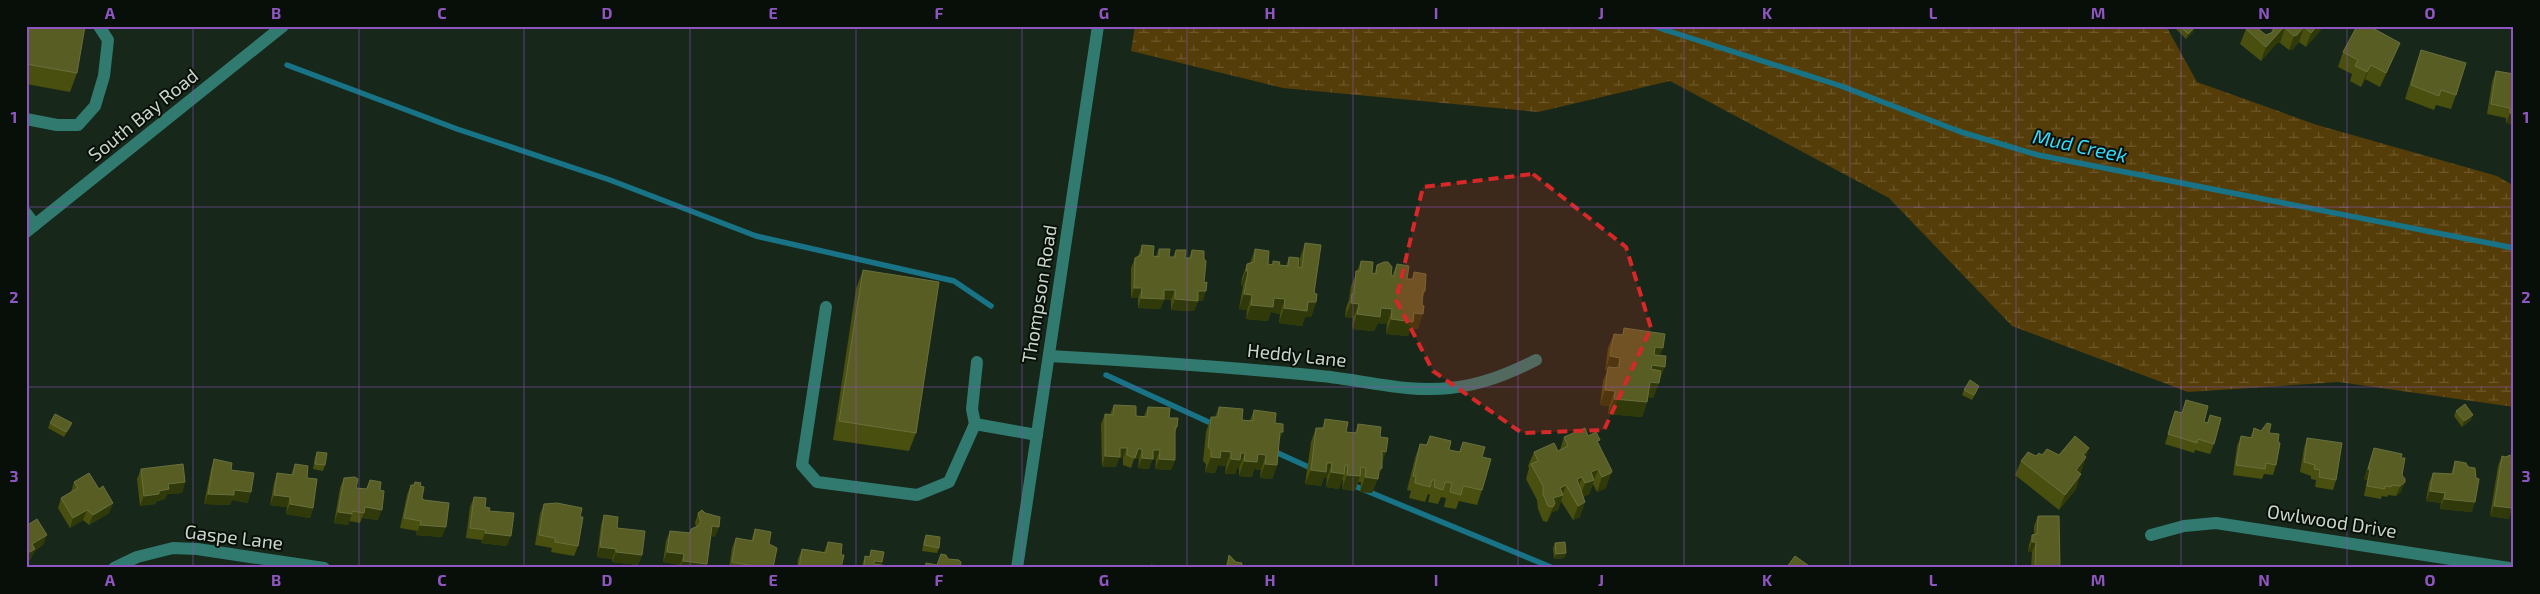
<svg xmlns="http://www.w3.org/2000/svg" width="2540" height="594" font-family="'Exo 2',sans-serif">
	<style>
		.wetland { fill: url(#wetland-marsh) }
		.lines { fill: none; stroke-linecap: round; stroke-linejoin: round }
		.stream { stroke: #177385; stroke-width: 5.5 }
		.minor { stroke: #317a6f; stroke-width: 12 }
		.wall { fill: #494f0e }
		.shaded-wall { fill: #2f390a }
		.building { fill: #575d23; stroke: #69703d }
		.marked { fill: #d62828; fill-opacity: 0.2; stroke: #d62828; stroke-width: 4; stroke-dasharray: 10 6; stroke-linejoin: round }
		.grid { fill: none; stroke: #8f56c2; stroke-width: 1; stroke-opacity: 0.55 }
		.labels { text-anchor: middle; stroke-width: 4; stroke-linejoin: round; paint-order: stroke }
		.street-label { font-size: 19px; fill: #cad5cb; stroke: #080f09 }
		.water-label { font-size: 20px; font-style: italic; fill: #33dafc; stroke: #080f09 }
		.neatline { fill: none; stroke: #8f56c2; stroke-width: 2 }
		.grid-label { font-size: 16px; text-anchor: middle; font-weight: bold; fill: #8f56c2 }
	</style>
	<defs>
		<pattern id="wetland-marsh" width="20" height="14" patternUnits="userSpaceOnUse" patternTransform="scale(1.25)"><rect width="20" height="14" fill="#553d09"/><path d="M1 5h8M5 5V1M11 12h8M15 12V8" fill="none" stroke="#6c582c"/></pattern>
	</defs>
	<rect width="100%" height="100%" fill="#17281a"/>
	<path class="wetland" d="M1135,26h1031l31,56 120,43 180,51 17,10v221l-175,-25 -151,10 -176,-66 -123,-128 -219,-117 -132,31 -255,-24 -152,-37z"/>
	<g class="lines">
		<g class="stream">
			<path d="M1653,26l188,60 120,46 77,23 476,93"/>
			<path d="M287,65l170,64 153,51 146,56 198,45 37,25"/>
			<path d="M1106,375l109,50"/>
			<path d="M1271,450l42,19"/>
			<path d="M1350,484l203,84"/>
		</g>
		<g class="minor">
			<path d="M26,119l31,6h21l17,-19 9,-30 4,-36 -9,-14"/>
			<path d="M26,213l9,12"/>
			<path d="M26,232l257,-206"/>
			<path d="M826,307l-24,158 15,17 100,13 32,-13 26,-58 62,11"/>
			<path d="M1049,356c91,5 181,11 272,20 42,4 87,17 129,12 31,-3 58,-14 86,-28"/>
			<path d="M975,424l-3,-15 5,-47"/>
			<path d="M2151,535l33,-9 32,-3 293,45"/>
			<path d="M114,568l23,-11 36,-9 24,1 127,19"/>
			<path d="M1017,568l81,-542"/>
		</g>
	</g>
	<g class="wall">
		<path d="M26,26l51,47 -7,19 -44,-8z"/>
		<path d="M2177,26h17l-1,6 -7,7 -10,-10z"/>
		<path d="M2273,26h51l-18,21 -7,-5 -7,8h-3l-9,-7h-3l-16,18 -21,-17 6,-15 15,1 -1,1 6,4 5,-2z"/>
		<path d="M2400,43l-6,14 -14,30 -15,-8 -4,8 -11,-6 2,-7 -14,-7 5,-15z"/>
		<path d="M2421,50l35,45 -5,14 -15,-4 -2,5 -29,-11 11,-35z"/>
		<path d="M2496,71l18,3v50l-8,-1v-5l-19,-4 5,-32z"/>
		<path d="M1305,243l9,50 2,9 -5,15h-6l-3,9 -23,-3 1,-9 -9,-2 -3,9 -22,-2 1,-9 -8,-1 4,-23h-2l1,-8 5,-14 3,-1 5,-14 13,15 4,1 1,-4 6,4 7,1 3,-9 10,11 1,-10z"/>
		<path d="M1142,245l11,11h3l3,-7 10,8h4l3,-7 9,8h4l3,-8 11,51h-5l-4,10 -23,-1v-10h-7l-4,9 -22,-1v-10h-7v-30l4,-10 3,-2z"/>
		<path d="M1361,261l11,12 2,1 3,-9 14,11h1l5,-12 10,15h5l2,-7 11,19 -3,9 -4,29 -7,-1 -3,8 -22,-2 1,-10 -9,-1 -4,8 -22,-2 1,-11 -8,-1 1,-9 3,-8 2,-14z"/>
		<path d="M863,270l53,163 -7,18 -76,-11 23,-151z"/>
		<path d="M1624,328l36,28 -1,26 -6,16 -5,-1 -1,5 -5,15 -34,-3 1,-8 -9,-1 3,-24 4,-10h-2l3,-23 6,-14 8,1z"/>
		<path d="M1964,390l13,1 -5,9 -10,-5z"/>
		<path d="M2186,400l18,22h3l3,-7 4,29 -4,10 -15,-4 -1,3 -29,-9 10,-33 7,2z"/>
		<path d="M1114,405l22,11h8l4,-9 21,11 8,9 -2,6v27l-4,10 -16,-1 1,-9h-4l-3,9 -11,-1 1,-9h-5l-3,9 -8,-3v-7h-4l-3,9h-14l-1,-43 4,-10h5z"/>
		<path d="M1219,407l23,13h8l4,-10 21,13 4,20 -2,22 -5,14 -12,-1 1,-8 -7,-1 -2,8 -13,-1v-8h-2l-2,6h-10l1,-8 -8,-1 -3,8 -10,-1 1,-8 -3,-3 3,-29 5,-15h4z"/>
		<path d="M2456,411l15,9 -9,7 -8,-11z"/>
		<path d="M1325,419l21,13 9,1 3,-9 22,13 2,31 -10,25 -12,-1 1,-10h-3l-3,9 -13,-2 1,-9h-1l-3,9 -13,-2 1,-9 -3,-1 -3,9 -16,-2 6,-42 5,-14h6z"/>
		<path d="M50,423l20,5 -6,9 -16,-9z"/>
		<path d="M2254,428l7,3 8,2 9,9 -2,23 -3,10 -9,-1 -2,5 -29,-4 4,-29 4,-10 9,2z"/>
		<path d="M1430,436l19,14 10,2 4,-10 19,15v33l-5,15 -18,-4 -3,8 -12,-2 2,-9 -5,-1 -3,7 -10,-2 2,-7 -2,-1 -3,8 -16,-4 2,-7 -4,-1 8,-32 5,-14 6,1z"/>
		<path d="M1588,436l10,7 8,45 -9,4 -4,-8 -4,10 -6,3 -3,20 -7,3 -12,-19 -3,9 -6,2 -5,10 -4,-1 -5,-12 -1,-9 -11,-21 3,-11 -1,-2 6,-14 24,-1 2,-1 4,-13z"/>
		<path d="M2307,438l29,42 -3,10 -18,-3 1,-7 -5,-1v-3l-11,-4 4,-24z"/>
		<path d="M2089,448l-9,25 -4,16 -17,21 -44,-35 6,-14 21,-6h17z"/>
		<path d="M2374,448l27,10v34l-5,4 -8,-1 -1,2 -5,-1 -1,3 -17,-3 3,-16 -3,-1z"/>
		<path d="M317,452l8,13 -2,6 -10,-2 2,-12z"/>
		<path d="M2502,456l3,1 8,12 -3,45 -1,5 -19,-3 8,-50z"/>
		<path d="M214,459l17,11 17,33 -16,-3 -2,5 -26,-1 7,-35z"/>
		<path d="M2455,461l17,51 -32,-3 1,-6 -15,-2 3,-18 4,-10 18,1z"/>
		<path d="M295,464l12,14 6,30 -3,10 -24,-4 1,-7 -17,-2 4,-22 3,-10 14,2z"/>
		<path d="M141,469l44,13 -3,11 -15,1 -2,5 -8,2 -2,3 -15,2 -3,-27z"/>
		<path d="M344,478l12,10 10,1 4,-9 8,40 -16,-2 -2,5 -11,-2 -1,4 -14,-2 6,-35z"/>
		<path d="M74,482l25,7 14,14 -4,10 -20,12 -6,-5 -13,8 -12,-20 3,-10 10,-6z"/>
		<path d="M415,482l5,4 2,12 20,39 -26,-2 1,-4 -17,-3 7,-33 4,-10h3z"/>
		<path d="M474,497l15,14 18,35 -26,-3 1,-3 -16,-2 4,-31z"/>
		<path d="M544,504l36,13 -2,29 -4,10 -23,-4 1,-4 -17,-3 5,-31z"/>
		<path d="M698,513l17,24 -4,-1 -4,28 -1,4h-27l1,-3 -17,-3 3,-21 4,-10 19,2 2,-4 5,-2 -1,-4z"/>
		<path d="M604,515l38,40 -4,10 -26,-3v-3l-15,-2 4,-32z"/>
		<path d="M2038,516l22,52h-29l1,-16h-4l1,-7 3,-10h2v-9z"/>
		<path d="M755,529l14,15 4,24h-44l3,-20 4,-10 15,3z"/>
		<path d="M926,535l13,13 -2,5 -15,-2 2,-11z"/>
		<path d="M828,542l13,13v13h-44l1,-9 4,-10 22,3z"/>
		<path d="M1555,543l11,10 -2,5 -10,1 -1,-11z"/>
		<path d="M871,550l11,12 -1,3 22,3h-42l4,-12 4,1z"/>
		<path d="M1229,555l7,7 5,6h-16z"/>
	</g>
	<g class="shaded-wall">
		<path d="M2257,26h6l-2,4 -7,5z"/>
		<path d="M2317,26h7l-18,21 5,-14z"/>
		<path d="M2195,27l-2,5 -7,7 2,-5z"/>
		<path d="M2304,27l-5,15 -7,8h-3l5,-14z"/>
		<path d="M2285,28l-5,15h-3l-16,18 5,-14 16,-18z"/>
		<path d="M2400,43l-6,14 -14,30 6,-14z"/>
		<path d="M2371,65l-6,14 -4,8 6,-15z"/>
		<path d="M2510,113l4,1v10l-8,-1z"/>
		<path d="M1246,271h2l-5,15h-2z"/>
		<path d="M1134,288h8l-4,10h-7z"/>
		<path d="M1164,290h11l-4,10h-7l-4,9 -22,-1 3,-10z"/>
		<path d="M1198,291h8l-3,10h-5l-4,10 -23,-1 4,-11z"/>
		<path d="M1244,294l8,1 -5,15 -8,-1z"/>
		<path d="M1274,298l11,1 -5,15 -9,-2 -3,9 -22,-2 5,-14z"/>
		<path d="M1308,302h8l-5,15h-6l-3,9 -23,-3 5,-15z"/>
		<path d="M1351,303l8,1 -6,14 -8,-1z"/>
		<path d="M1381,308l11,1 -5,15 -9,-1 -4,8 -22,-2 5,-15z"/>
		<path d="M1414,313l9,1 -5,15 -7,-1 -3,8 -22,-2 5,-15z"/>
		<path d="M1655,347l8,1 -6,15 -8,-1z"/>
		<path d="M1610,356l10,2 -5,14 -7,-5 -1,4h-2z"/>
		<path d="M1652,365l13,2 -6,15 -12,-2z"/>
		<path d="M1650,382l9,1 -6,15 -9,-1z"/>
		<path d="M1605,390l10,1 -6,15 -9,-1z"/>
		<path d="M1614,399l33,3 -5,15 -34,-3z"/>
		<path d="M2473,415l-2,5 -9,7 2,-6z"/>
		<path d="M72,423l-2,5 -6,9 2,-5z"/>
		<path d="M1280,432h3l-6,15z"/>
		<path d="M1120,448h7l-4,10h-4l-3,9h-14l3,-11z"/>
		<path d="M2089,448l-8,24 -11,13 6,-15 7,-15z"/>
		<path d="M1138,449h4l-3,10h-5z"/>
		<path d="M1153,450h7l-4,10h-4l-3,9 -11,-1 4,-10z"/>
		<path d="M1221,451l10,1 -5,14 -8,-1 -3,8 -10,-1 6,-15z"/>
		<path d="M1382,451l4,1 -5,14z"/>
		<path d="M1241,453h4l-6,15h-2l-2,6h-10l6,-15z"/>
		<path d="M1258,454l8,1 -5,15 -7,-1 -2,8 -13,-1 5,-15z"/>
		<path d="M1159,459l16,1 -4,10 -16,-1z"/>
		<path d="M1327,463h5l-5,15 -3,-1 -3,9 -16,-2 6,-14z"/>
		<path d="M1265,464l12,1 -5,14 -12,-1z"/>
		<path d="M1382,468l-10,25 -12,-1 5,-15z"/>
		<path d="M1598,469l-9,25 -9,4 5,-15 6,-11z"/>
		<path d="M2368,469h2l-3,11 -3,-1z"/>
		<path d="M1612,471l-6,17 -9,4 5,-15z"/>
		<path d="M1331,472l13,2 -5,15 -13,-2z"/>
		<path d="M2081,474l-5,15 -17,21 6,-15z"/>
		<path d="M1347,475l13,1 -5,15 -13,-2z"/>
		<path d="M1582,477l-5,14v-12z"/>
		<path d="M185,482l-3,11 -15,1 -2,5 -8,2 -2,3 -15,2 4,-10 15,-5 9,-7z"/>
		<path d="M2405,482l-4,10 -5,4 4,-10z"/>
		<path d="M1566,485l-4,11 1,-1 -5,15 -6,2 -5,10 6,-15v-9l7,-10z"/>
		<path d="M234,490l17,2 -3,11 -16,-3 -2,5 -26,-1 4,-10z"/>
		<path d="M2430,491l15,2 -4,10 -15,-2z"/>
		<path d="M274,495l16,2 -3,10 -17,-2z"/>
		<path d="M2444,499l31,3 -3,10 -32,-3z"/>
		<path d="M1585,502l-5,15 -7,3 5,-14z"/>
		<path d="M113,503l-4,10 -20,12 4,-10z"/>
		<path d="M290,504l23,4 -3,10 -24,-4z"/>
		<path d="M2513,504h1v10h-4l-1,5 -19,-3 4,-10z"/>
		<path d="M365,507l17,3 -4,10 -16,-2z"/>
		<path d="M87,510l-4,10 -13,8 3,-10z"/>
		<path d="M338,512l14,2 -4,11 -14,-2z"/>
		<path d="M420,525l26,2 -4,10 -26,-2z"/>
		<path d="M712,526l7,1 -4,10 -7,-1z"/>
		<path d="M485,533l26,3 -4,10 -26,-3z"/>
		<path d="M47,535l-4,10 -8,6 -4,8 -5,3v-8l6,-10z"/>
		<path d="M2032,542h4l-4,10h-4z"/>
		<path d="M600,547l16,2 -4,10 -15,-2z"/>
		<path d="M616,552l26,3 -4,10 -26,-3z"/>
		<path d="M667,552l17,2 -4,11 -17,-3z"/>
		<path d="M1566,553l-2,5 -10,1 2,-5z"/>
		<path d="M683,561l24,3 -1,4h-26z"/>
		<path d="M874,561l8,1 -2,6h-8z"/>
	</g>
	<g class="building">
		<path d="M26,26h59l-8,47 -51,-9z"/>
		<path d="M2180,26h14l1,1 -7,7z"/>
		<path d="M2248,26h10l-1,2 9,7 7,-3 1,-6h43l-6,7 -7,-6 -7,8 -3,1 -9,-8 -3,1 -16,18 -20,-18z"/>
		<path d="M2357,26h12l31,17 -14,30 -15,-8 -4,7 -12,-6 3,-6 -15,-8z"/>
		<path d="M2421,50l45,13 -10,32 -15,-5 -2,6 -28,-11z"/>
		<path d="M2496,71l18,3v40l-4,-1v-5l-19,-4z"/>
		<path d="M1305,243l16,2 -7,48 3,1 -1,8h-8l-1,9 -23,-3 1,-9 -11,-1 -1,9 -22,-2 1,-10 -8,-1 4,-23h-2l1,-7 7,-2 1,-13 14,2 -1,13 5,1v-4l7,1 -1,3 9,1 1,-9 10,1 -1,9 4,1z"/>
		<path d="M1142,245l12,1 -1,10 6,1v-8h11l-1,8h6l1,-7h10l-1,8h6l1,-8 12,1v8l2,2 -2,22 3,-1 -1,9h-8v10l-23,-2v-9h-11v9l-23,-1 1,-10h-8l1,-30 6,-3z"/>
		<path d="M1361,261l12,1 -1,11 4,1 1,-9 7,-3h4l4,5 -1,9h3l3,-12 12,2 -2,13h6l1,-7 12,2 -1,17h-2l-1,14 2,1 -1,8 -9,-1 -1,9 -22,-3 1,-10 -11,-1 -1,9 -23,-3 2,-10 -8,-1 1,-9h2l2,-23h4z"/>
		<path d="M863,270l76,12 -23,151 -77,-12z"/>
		<path d="M1624,328l41,6 -2,14 -8,-1 -1,8 12,1 -1,11 -13,-2 -1,4 10,2 -2,12 -9,-1 -3,20 -33,-3 1,-8 -10,-1 3,-23 11,1 1,-10 -10,-2 4,-22 9,1z"/>
		<path d="M1970,380l9,6 -5,9 -10,-5z"/>
		<path d="M2186,400l22,6 -4,16 4,1 2,-8 11,3 -7,26 -16,-5 -1,4 -29,-9 7,-23 7,2z"/>
		<path d="M2465,404l8,11 -9,6 -8,-10z"/>
		<path d="M1114,405l22,1v10l11,1 1,-10 22,1 -1,10h9l-1,9h-2v33l-16,-1 1,-9h-7v9l-11,-1v-9h-4l-3,9 -8,-3v-7h-7v9l-15,-1v-42l8,1z"/>
		<path d="M1219,407l24,2 -1,11 11,1 1,-11 22,3 -1,10 8,1v8h-3l-3,33 -12,-1 1,-9 -8,-1 -1,8 -13,-1 1,-8h-4l-1,7 -9,-1v-7l-10,-1 -1,7 -9,-1v-7l-3,-3 3,-30h7z"/>
		<path d="M55,414l17,9 -6,9 -16,-9z"/>
		<path d="M1325,419l23,3 -2,10 11,1 1,-9 23,3 -1,10 8,1 -2,14 -4,-1v17l-3,2 -1,9 -13,-2 1,-9 -5,-1 -1,9 -13,-1 1,-10h-3l-1,9 -13,-2 1,-9h-5l-1,9 -15,-2 5,-42h8z"/>
		<path d="M2267,423l4,1 -2,9 10,1 -1,8 2,1 -4,22 -10,-2 -1,6 -29,-4 5,-29 11,2 2,-10 7,3z"/>
		<path d="M1585,428l3,8 8,-4 4,8 -3,1 15,30 -1,2 -9,4 -4,-8 -7,3 3,8 -9,3 -3,-6 -5,2 8,23 -7,4 -12,-21 -6,3 3,7 -10,3 2,5 -2,4 -5,-1 -5,-12v-8l-12,-22 7,-3 -4,-9 20,-9 4,8 10,-5 -4,-9z"/>
		<path d="M1430,436l21,5 -2,9 11,2 3,-10 22,5 -3,10 9,2 -9,31 -19,-4 -2,9 -11,-3 2,-9 -7,-1 -2,8 -9,-3 1,-7h-3l-2,7 -15,-4 1,-7h-3l7,-32 7,1z"/>
		<path d="M2075,436l14,12 -6,7 3,2 -10,13 5,4 -16,21 -44,-34 7,-9 8,4 3,-3 3,2 5,-6 12,6z"/>
		<path d="M2307,438l35,5 -6,37 -17,-3 1,-7 -6,-1 1,-4 -11,-3z"/>
		<path d="M2374,448l28,6 -1,4h4l-3,17 3,4v3l-5,4 -8,-1 -1,2 -6,-1v3l-18,-3 3,-17h-2z"/>
		<path d="M317,452l10,1 -2,12 -10,-1z"/>
		<path d="M2514,454l-1,15h1v35h-1l-1,4 -18,-2 8,-50 3,1z"/>
		<path d="M214,459l18,4 -1,7 23,3 -3,19 -17,-2v5l-26,-1z"/>
		<path d="M2455,461l11,2 2,4 7,1 1,10 3,1 -4,23 -31,-3 1,-6 -15,-2 3,-18 20,1z"/>
		<path d="M183,464l2,18 -17,2 1,5 -10,2v3l-15,2 -3,-27z"/>
		<path d="M295,464l13,2 -1,12 10,1 -4,29 -23,-4v-7l-16,-2 3,-22 16,2z"/>
		<path d="M89,473l10,16 4,-3 10,17 -20,12 -6,-5 -14,8 -12,-20 17,-10 -4,-6z"/>
		<path d="M355,477l3,2 -2,9 11,1 3,-9 11,2 -1,8 4,1 -2,19 -17,-3 -1,6 -12,-2v3l-14,-2 6,-34z"/>
		<path d="M415,482l6,1 -1,3 4,1 -2,11 2,2 25,3 -3,24 -26,-2 1,-4 -17,-3 7,-33h3z"/>
		<path d="M474,497l12,1 -1,9 5,1 -1,3 25,2 -3,23 -26,-3 1,-3 -16,-2z"/>
		<path d="M557,503l25,5 -2,9h3l-5,29 -23,-4v-4l-16,-3 5,-31z"/>
		<path d="M702,510l3,3 15,4 -1,10 -7,-1 -5,38 -24,-3 1,-7 -17,-2 3,-21 20,2 1,-4 7,-3 3,-4 -3,-9z"/>
		<path d="M604,515l14,2 -1,11 28,3 -3,24 -26,-3v-3l-16,-2z"/>
		<path d="M2038,516h21l1,52h-25l1,-26h-4v-7l5,-1z"/>
		<path d="M37,519l10,16 -15,9 3,5 -9,5v-28z"/>
		<path d="M755,529l16,3 -2,12 8,4 -4,20h-25l1,-3 -17,-3 4,-24 17,3z"/>
		<path d="M926,535l14,2 -1,11 -15,-3z"/>
		<path d="M828,542l14,2 -1,11h3l-3,13h-42l3,-19 24,4z"/>
		<path d="M1565,542l1,11 -10,1 -1,-11z"/>
		<path d="M871,550l13,2 -2,10 -8,-1v3l29,4h-39l1,-12 5,1z"/>
		<path d="M941,554l5,1 2,4 11,1 2,2 -1,6h-35l1,-5 11,2z"/>
		<path d="M1229,555l7,7 6,1 -1,5h-14z"/>
		<path d="M1795,556l17,12h-26z"/>
		<path d="M1151,565l15,3h-15z"/>
	</g>
	<path class="marked" d="M1533,174l93,73 25,81 -47,102 -82,3 -89,-62 -37,-71 27,-113z"/>
	<path class="grid" d="M193,26v542M359,26v542M524,26v542M690,26v542M856,26v542M1022,26v542M1187,26v542M1353,26v542M1518,26v542M1684,26v542M1850,26v542M2016,26v542M2181,26v542M2347,26v542M26,207h2488M26,387h2488"/>
	<g class="labels">
		<g class="street-label">
			<text transform="translate(143 115) rotate(-39)" y="7">South Bay Road</text>
			<text transform="translate(1039 294) rotate(-81)" y="7">Thompson Road</text>
			<text transform="translate(1297 355) rotate(6)" y="7">Heddy Lane</text>
			<text transform="translate(2332 521) rotate(9)" y="7">Owlwood Drive</text>
			<text transform="translate(234 537) rotate(7)" y="7">Gaspe Lane</text>
		</g>
		<g class="water-label">
			<text transform="translate(2080 146) rotate(12)" y="7">Mud Creek</text>
		</g>
	</g>
	<rect width="2540" height="594" fill="none" stroke="#080f09" stroke-width="55"/>
	<rect x="28" y="28" width="2484" height="538" class="neatline"/>
	<g class="grid-label">
		<text x="110" y="19">A</text>
		<text x="276" y="19">B</text>
		<text x="442" y="19">C</text>
		<text x="607" y="19">D</text>
		<text x="773" y="19">E</text>
		<text x="939" y="19">F</text>
		<text x="1104" y="19">G</text>
		<text x="1270" y="19">H</text>
		<text x="1436" y="19">I</text>
		<text x="1601" y="19">J</text>
		<text x="1767" y="19">K</text>
		<text x="1933" y="19">L</text>
		<text x="2098" y="19">M</text>
		<text x="2264" y="19">N</text>
		<text x="2430" y="19">O</text>
		<text x="14" y="123">1</text>
		<text x="2526" y="123">1</text>
		<text x="14" y="303">2</text>
		<text x="2526" y="303">2</text>
		<text x="14" y="482">3</text>
		<text x="2526" y="482">3</text>
		<text x="110" y="586">A</text>
		<text x="276" y="586">B</text>
		<text x="442" y="586">C</text>
		<text x="607" y="586">D</text>
		<text x="773" y="586">E</text>
		<text x="939" y="586">F</text>
		<text x="1104" y="586">G</text>
		<text x="1270" y="586">H</text>
		<text x="1436" y="586">I</text>
		<text x="1601" y="586">J</text>
		<text x="1767" y="586">K</text>
		<text x="1933" y="586">L</text>
		<text x="2098" y="586">M</text>
		<text x="2264" y="586">N</text>
		<text x="2430" y="586">O</text>
	</g>
</svg>
